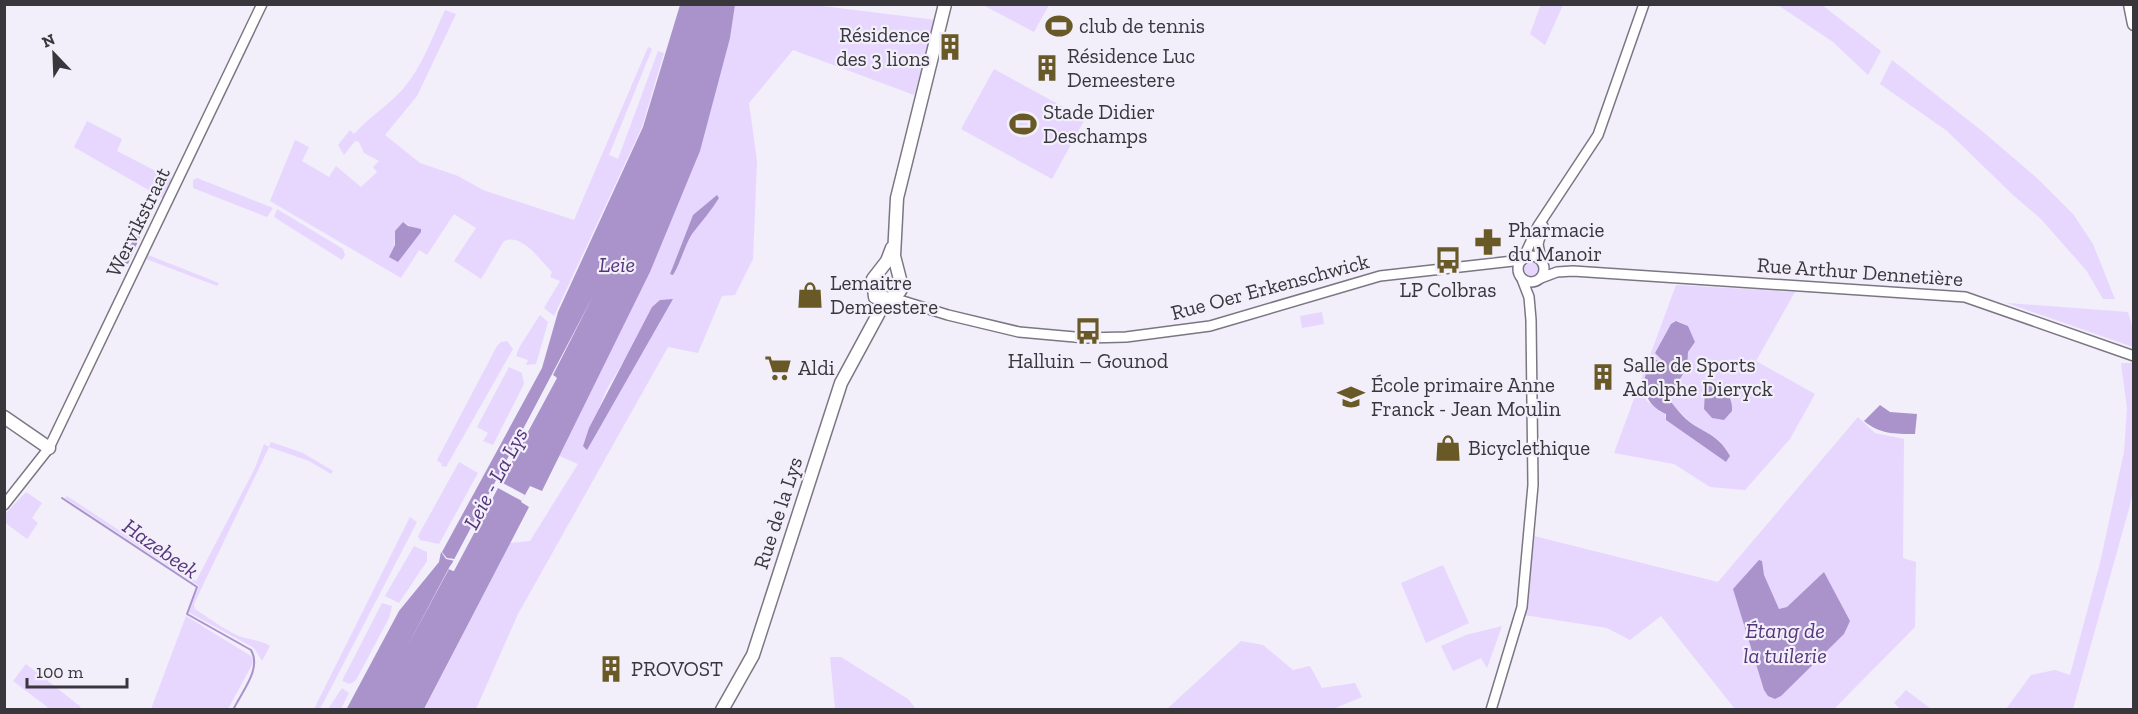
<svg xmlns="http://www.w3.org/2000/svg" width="2138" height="714" font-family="'Zilla Slab',serif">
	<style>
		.green { fill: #e7d7fe; fill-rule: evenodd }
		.water { fill: #aa93cb; fill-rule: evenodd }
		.pier { fill: #f2eefa }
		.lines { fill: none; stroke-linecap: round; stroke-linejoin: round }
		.stream { stroke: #aa93cb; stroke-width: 2 }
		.minor-casing { stroke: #7b7782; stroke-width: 12 }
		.major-casing { stroke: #7b7782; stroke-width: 15 }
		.minor { stroke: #fff; stroke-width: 9 }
		.major { stroke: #fff; stroke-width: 12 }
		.labels { text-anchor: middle; stroke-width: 4.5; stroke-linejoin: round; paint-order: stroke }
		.poi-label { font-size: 21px; fill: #39373c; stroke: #f2eefa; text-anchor: start }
		.street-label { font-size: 21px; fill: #39373c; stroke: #f2eefa }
		.water-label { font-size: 22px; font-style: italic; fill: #56367b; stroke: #f2eefa }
	</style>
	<rect width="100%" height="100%" fill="#f2eefa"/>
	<g class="green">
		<path d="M1541,4l22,1 -18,40 -15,-11z"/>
		<path d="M735,5h79l122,15 -22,75 -121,-45 -44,53 8,58 -4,98 -18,36 -13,1 -24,57 -30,-6 -150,267 -42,95 -52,1 86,-167 20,-2 48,-77 -19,-8 91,-184 80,-234zM717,196l2,2c-8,13 -18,24 -27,36 -8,13 -11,28 -19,40h-3l23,-59zM672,299l-67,115 -14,29 -8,3 24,-57 53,-89z"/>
		<path d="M983,5h66l-15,27z"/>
		<path d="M1778,5h44l59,46 -13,24 -35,-33z"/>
		<path d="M445,10l11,4 -39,82 -32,39 35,28 38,13 25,14 91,30 74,-173 4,2 -43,106 9,4 40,-108 6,2 -22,74 -88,189 -10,-8 16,-27 -10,-4 2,-5c-11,-11 -30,-39 -48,-31l-23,38 -27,-18 22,-33 -22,-14 -27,41 -8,-5 -18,28 -131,-77 25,-61 14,7 -7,14 27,16 7,-11 25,21 16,-15 -4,-5 6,-6 -15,-8 -5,-11 -4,-1 -11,14 -6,-10 12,-15 4,4c15,-17 34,-28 49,-45 19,-22 30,-53 42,-79zM403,222l12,7 -17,33c-6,-14 -5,-29 5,-40z"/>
		<path d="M1892,60l90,71 56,48 35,35 20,30 22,55h-12l-17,-29 -46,-52 -27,-23 -66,-64 -67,-47z"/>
		<path d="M994,69l91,50 -33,60 -91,-50z"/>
		<path d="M87,121l35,18 -5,12 56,29 -9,19 -90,-52z"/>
		<path d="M197,178l76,30 -6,9 -74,-29v-8z"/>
		<path d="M277,209l66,40 2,6 -3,5 -68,-43z"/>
		<path d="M148,255l71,28 -2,3 -71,-27z"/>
		<circle cx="1531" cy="269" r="8"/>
		<circle cx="887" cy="284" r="9"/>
		<path d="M1676,285l119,7 -39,69 59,33 -25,45 -45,51 -35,-3 -36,-23 -60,-11zM1678,321l10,5 7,16 -7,10 -4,22 -16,24c5,6 10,13 16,18 14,16 40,18 45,42l-3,4 -60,-42 -1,-7 -5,-1 -14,-12c0,-17 1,-27 10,-41l9,4 -10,-10 12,-22z"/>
		<path d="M2007,303l121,9 5,17v18z"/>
		<path d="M1322,312l2,12 -22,4 -2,-12z"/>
		<path d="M540,315l8,7 -12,42 -10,1 2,-5 -12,-4 4,-10z"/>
		<path d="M507,341l6,8 -67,118 -5,-1 1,-2 -5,-4 60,-114 4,-4z"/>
		<path d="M2121,363h12l1,123 -4,19 -57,204h-67l25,-34 24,-5 15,5 30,-112 24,-111 3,-44z"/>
		<path d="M509,367l13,6 2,11 -31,61 -10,-4 5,-8 -11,-6z"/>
		<path d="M1858,417l17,16 29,6 -1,119 13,4 -1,65 -81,82h-99l-74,-93 -31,24 -23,-12 -83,-13 10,-79 184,46z"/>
		<path d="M271,442l32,11 30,18 -2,3 -22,-13 -40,-14 -75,157 1,5c14,9 28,20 44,27 11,4 21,4 31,10l-8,15 -8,-13 -66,-36 11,-26 -134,-88 2,-2 129,85 59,-113 9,-24 5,3z"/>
		<path d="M459,462l19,11 -39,71 -19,-4 -2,-4z"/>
		<path d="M26,492l16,11 -10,15 6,5 -11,16 -23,-17 1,-8z"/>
		<path d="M410,517l7,5 -97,187h-6z"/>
		<path d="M414,546l13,6v9l-28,42 -14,-7z"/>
		<path d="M1443,565l26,58 -43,20 -25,-60z"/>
		<path d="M382,603l10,3 -3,12 -33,62 -6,4 -8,-3z"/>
		<path d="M186,616l65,40 2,7 -25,46h-77z"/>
		<path d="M1502,626l-15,42 -6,-10 -28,13 -12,-25 25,-11z"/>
		<path d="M1241,641l22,4 30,25 17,-4 12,22 33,-5 7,14 -29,12h-166z"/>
		<path d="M830,657h11l67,42 8,10h-81z"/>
		<path d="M26,664l55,43 -3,2h-28l-37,-28z"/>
		<path d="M342,688l7,5 -8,16h-13z"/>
		<path d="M1906,690l25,19h-31l-6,-6z"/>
	</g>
	<g class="water">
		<path d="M680,5h55l-5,33 -30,113 -50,121 -108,219 -12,-5 -9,16 8,5 -105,202 -78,1 53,-99 40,-49 2,-10 6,6 -5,-6 100,-184 16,-56 85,-185zM552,375l4,2 -103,194 -4,-2z"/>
		<path d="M717,195l2,3c-8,13 -18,24 -27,36 -8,13 -11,28 -19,41l-3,-1 23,-59z"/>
		<path d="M145,220l2,1 -19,43 -7,-3z"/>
		<path d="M403,222l5,4 13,3v3l-23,30 -9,-5 6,-12v-14z"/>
		<path d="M673,299l-86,151 -4,-4 6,-18 63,-121 8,-7z"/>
		<path d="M1676,321l12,5 7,16 -7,10 -1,16 -19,30c5,6 10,13 15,18 16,17 33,14 47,40l-4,6 -60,-42v-6c-24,-9 -28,-37 -12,-55l11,4 -10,-10 16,-29z"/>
		<path d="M1710,385c14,1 23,12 22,26l-8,9 -12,-2 -8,-9 1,-18z"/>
		<path d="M1880,405l10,7 27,2 -2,20c-20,0 -36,0 -51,-13z"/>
		<path d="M1759,560l3,1 2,14 15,34 8,-2 37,-35 26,49 -6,13 -63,62 -6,3 -7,-3 -4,-6 -31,-101z"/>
	</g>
	<path class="pier" d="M593,296l-40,79 4,3 -56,104 24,13 -3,6 -24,-13 -44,83 -5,-2 -42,78 43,-81 5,-5 -9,-2 -5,-7 6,6 8,1z"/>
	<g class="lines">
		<path class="stream" d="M62,498l135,89 -10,27 64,36c11,19 -9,41 -18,60"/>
		<defs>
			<g id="minor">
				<circle cx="1531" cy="269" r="13"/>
				<path d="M1523,259l15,-33 60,-91 46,-131"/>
				<path d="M1541,260l-3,-16 5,-18"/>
				<path d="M1541,278l16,-6 16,-1 392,26 169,59"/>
				<path d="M893,298l55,17 71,17 67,6 40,-1 84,-11 170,-50 142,-16"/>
				<path d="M4,505l45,-57 213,-444"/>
				<path d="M1491,710l31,-103 11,-122 -2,-165 -2,-23 -7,-18"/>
			</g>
			<g id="major">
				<path d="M2130,4l4,20"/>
				<path d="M874,290c8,12 22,11 28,-3l-8,-31 3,-58 48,-194"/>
				<path d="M875,297l-2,-18 14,-18 5,-13"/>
				<path d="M4,417l45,31"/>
				<path d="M722,710l31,-55 88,-272 40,-74 8,-10"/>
			</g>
		</defs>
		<use href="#minor" class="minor-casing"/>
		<use href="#major" class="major-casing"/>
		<use href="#minor" class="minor"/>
		<use href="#major" class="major"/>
	</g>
	<defs>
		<symbol id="stadium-bare" viewBox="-9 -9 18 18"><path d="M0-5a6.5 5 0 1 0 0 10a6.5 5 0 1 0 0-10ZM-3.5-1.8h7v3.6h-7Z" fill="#685926" stroke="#f2eefa" stroke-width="2.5" paint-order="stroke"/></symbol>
		<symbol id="building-bare" viewBox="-9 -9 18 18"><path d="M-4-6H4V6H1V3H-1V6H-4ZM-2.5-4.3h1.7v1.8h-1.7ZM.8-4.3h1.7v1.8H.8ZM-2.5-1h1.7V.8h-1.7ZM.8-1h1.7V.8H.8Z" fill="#685926" stroke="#f2eefa" stroke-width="2.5" paint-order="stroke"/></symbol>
		<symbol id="pharmacy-bare" viewBox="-9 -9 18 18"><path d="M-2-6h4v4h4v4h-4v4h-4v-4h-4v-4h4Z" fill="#685926" stroke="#f2eefa" stroke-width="2.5" paint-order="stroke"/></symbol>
		<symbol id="bus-bare" viewBox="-9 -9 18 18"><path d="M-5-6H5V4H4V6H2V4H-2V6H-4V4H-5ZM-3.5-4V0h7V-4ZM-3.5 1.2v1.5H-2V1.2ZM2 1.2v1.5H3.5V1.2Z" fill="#685926" stroke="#f2eefa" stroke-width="2.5" paint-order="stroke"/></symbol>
		<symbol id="shop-bare" viewBox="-9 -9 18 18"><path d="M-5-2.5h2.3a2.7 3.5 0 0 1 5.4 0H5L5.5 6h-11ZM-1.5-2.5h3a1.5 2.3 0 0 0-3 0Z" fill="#685926" stroke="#f2eefa" stroke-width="2.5" paint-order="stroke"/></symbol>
		<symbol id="supermarket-bare" viewBox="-9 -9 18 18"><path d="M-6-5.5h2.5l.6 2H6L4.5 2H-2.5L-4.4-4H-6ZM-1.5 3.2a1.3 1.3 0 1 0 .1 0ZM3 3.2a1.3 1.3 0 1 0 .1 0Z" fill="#685926" stroke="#f2eefa" stroke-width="2.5" paint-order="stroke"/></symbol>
		<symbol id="school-bare" viewBox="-9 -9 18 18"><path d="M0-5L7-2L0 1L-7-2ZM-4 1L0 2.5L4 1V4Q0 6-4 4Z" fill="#685926" stroke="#f2eefa" stroke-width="2.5" paint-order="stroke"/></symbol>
	</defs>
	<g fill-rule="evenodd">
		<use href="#stadium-bare" x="1040" y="7" width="38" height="38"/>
		<use href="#building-bare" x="931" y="28" width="38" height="38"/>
		<use href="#building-bare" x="1028" y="49" width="38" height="38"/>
		<use href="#stadium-bare" x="1004" y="105" width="38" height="38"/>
		<use href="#pharmacy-bare" x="1469" y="223" width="38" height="38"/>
		<use href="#bus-bare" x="1429" y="241" width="38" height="38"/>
		<use href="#shop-bare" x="791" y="276" width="38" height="38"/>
		<use href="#bus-bare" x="1069" y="312" width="38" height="38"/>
		<use href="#supermarket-bare" x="759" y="349" width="38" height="38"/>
		<use href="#building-bare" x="1584" y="358" width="38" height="38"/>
		<use href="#school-bare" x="1332" y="378" width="38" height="38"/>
		<use href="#shop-bare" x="1429" y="429" width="38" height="38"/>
		<use href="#building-bare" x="592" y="650" width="38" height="38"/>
	</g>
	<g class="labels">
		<g class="poi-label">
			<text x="1079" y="33">club de tennis</text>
			<text x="930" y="42" text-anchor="end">Résidence<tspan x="930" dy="24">des 3 lions</tspan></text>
			<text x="1067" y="63">Résidence Luc<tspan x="1067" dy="24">Demeestere</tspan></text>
			<text x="1043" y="119">Stade Didier<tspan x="1043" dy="24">Deschamps</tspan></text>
			<text x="1508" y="237">Pharmacie<tspan x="1508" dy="24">du Manoir</tspan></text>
			<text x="830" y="290">Lemaitre<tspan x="830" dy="24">Demeestere</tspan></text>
			<text x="1448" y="297" text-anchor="middle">LP Colbras</text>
			<text x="1088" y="368" text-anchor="middle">Halluin – Gounod</text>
			<text x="1623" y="372">Salle de Sports<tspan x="1623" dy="24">Adolphe Dieryck</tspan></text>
			<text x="798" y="375">Aldi</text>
			<text x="1371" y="392">École primaire Anne<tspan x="1371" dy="24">Franck - Jean Moulin</tspan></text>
			<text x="1468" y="455">Bicyclethique</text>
			<text x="631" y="676">PROVOST</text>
		</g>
		<g class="street-label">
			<text transform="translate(138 222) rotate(-64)" y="7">Wervikstraat</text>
			<text transform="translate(1860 272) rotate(4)" y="7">Rue Arthur Dennetière</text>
			<text transform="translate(1270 287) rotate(-15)" y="7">Rue Oer Erkenschwick</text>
			<text transform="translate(778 513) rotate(-72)" y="7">Rue de la Lys</text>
		</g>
		<g class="water-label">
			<text x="617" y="272">Leie</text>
			<text transform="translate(495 478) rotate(-62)" y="8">Leie - La Lys</text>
			<text transform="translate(161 548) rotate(35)" y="8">Hazebeek</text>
			<text x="1785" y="638">Étang de<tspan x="1785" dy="25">la tuilerie</tspan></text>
		</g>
	</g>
	<rect width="2138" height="714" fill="none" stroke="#39373c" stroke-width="12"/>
	<g transform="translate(54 54) rotate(337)" stroke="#f2eefa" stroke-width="4.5" paint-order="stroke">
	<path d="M0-4.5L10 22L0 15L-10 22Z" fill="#39373c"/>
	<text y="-9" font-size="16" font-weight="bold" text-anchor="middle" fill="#39373c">N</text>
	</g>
	<path d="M27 678v9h100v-9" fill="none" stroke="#39373c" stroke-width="3"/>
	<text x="36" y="678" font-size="18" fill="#39373c" stroke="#f2eefa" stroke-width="4.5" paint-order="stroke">100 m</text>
</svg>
